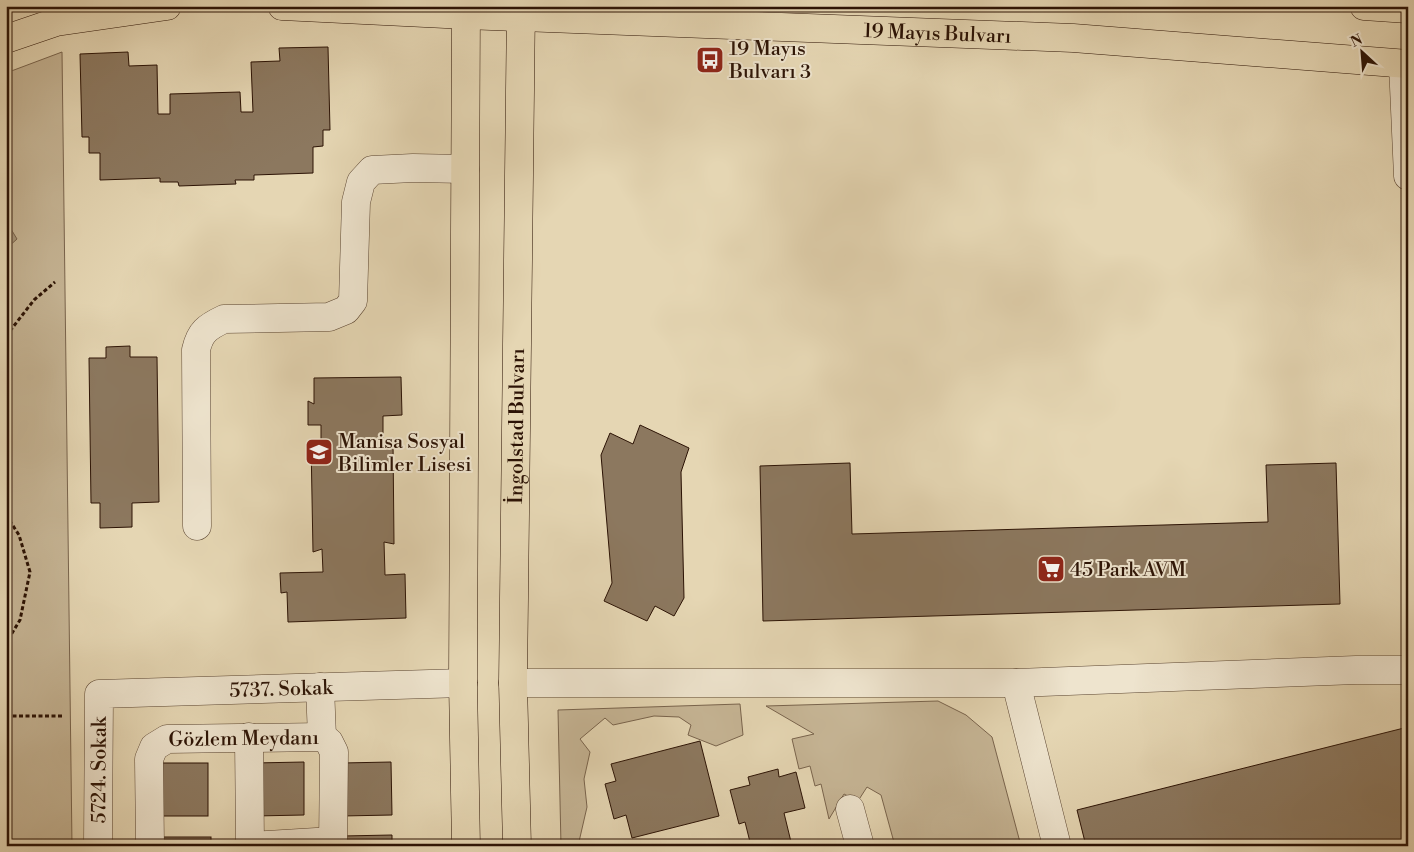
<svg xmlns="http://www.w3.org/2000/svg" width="1414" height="852" font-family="'Libre Bodoni',serif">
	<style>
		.green { fill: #c6b595; stroke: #79644d }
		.water { fill: #a69478; stroke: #75604a }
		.building { fill: #8c785f; stroke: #2c1305 }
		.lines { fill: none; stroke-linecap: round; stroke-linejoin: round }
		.minor-casing { stroke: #5a4430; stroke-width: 29 }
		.major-casing { stroke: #2c1305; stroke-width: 29 }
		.path { stroke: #2c1305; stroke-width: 3; stroke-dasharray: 4 2.5; stroke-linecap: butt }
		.minor { stroke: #eee4ce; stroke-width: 28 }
		.major { stroke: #e5d6b3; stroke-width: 28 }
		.labels { text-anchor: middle; stroke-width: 4; stroke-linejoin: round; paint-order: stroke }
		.street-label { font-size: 20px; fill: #2c1305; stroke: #eee4ce }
		.poi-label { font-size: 20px; fill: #2c1305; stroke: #eee4ce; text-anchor: start }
	</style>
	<rect width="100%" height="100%" fill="#e5d6b3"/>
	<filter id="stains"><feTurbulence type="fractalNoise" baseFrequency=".004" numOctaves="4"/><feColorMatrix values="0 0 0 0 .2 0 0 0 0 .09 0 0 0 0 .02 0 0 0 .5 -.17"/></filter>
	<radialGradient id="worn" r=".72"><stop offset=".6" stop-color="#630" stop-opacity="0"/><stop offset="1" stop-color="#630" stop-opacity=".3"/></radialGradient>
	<g class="green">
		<path d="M62,52l10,794h-66v-773z"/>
		<path d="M938,701l28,14 26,22 29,109h-126l-14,-51 -14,-8 -9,14 -14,-7 -15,25 -8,-35 -6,2 -5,-20 -11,3 -7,-30 22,-5 -48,-28z"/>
		<path d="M740,704l3,31 -27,11 -28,-11 3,-10 -12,-8 -25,-1 -41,9 -8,-7 -25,21 10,13 -6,27 3,28 -9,39h-17l-3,-136z"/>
	</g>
	<path class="water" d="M6,221l11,18 -11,10z"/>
	<g class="building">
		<path d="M328,47l2,83h-7v16l-10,1v26l-59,2v5h-19l1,4 -57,2 -1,-4h-18v-4l-60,2v-27h-11v-16h-7l-2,-83 48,-2 1,14 28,-1 1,49h12v-20l70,-2 1,20h12l-2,-50 29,-1 -1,-13z"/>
		<path d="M130,346v11h27l2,145 -27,1v24l-32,1v-25h-9l-2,-145h17v-11z"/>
		<path d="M401,377l1,38 -19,1v25h10l1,103 -10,-2 1,33 20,-1 1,44 -118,4 -1,-30 -6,1 -1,-20 43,-1 -1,-23 -9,3 -2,-110h10v-17h-13v-24l6,3v-26z"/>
		<path d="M640,425l49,23 -8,24 3,126 -10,18 -19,-10 -8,15 -43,-20 8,-18 -11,-128 9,-22 23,11z"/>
		<path d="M850,463l2,71 416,-12 -2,-57 70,-2 4,141 -577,17 -3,-155z"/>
		<path d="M1408,727v119h-322l-9,-36z"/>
		<path d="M700,741l19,75 -87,22 -6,-23 -12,4 -9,-35 11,-3 -5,-17z"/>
		<path d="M304,762v53l-49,1 -1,-53z"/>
		<path d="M391,762l1,53 -50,1v-53z"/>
		<rect x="159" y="763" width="49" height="53"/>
		<path d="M778,769l1,8 17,-5 9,36 -21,5 8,33h-41l-6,-24 -6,2 -9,-34 20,-5 -2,-8z"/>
		<path d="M392,835v11h-50v-10z"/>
		<rect x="161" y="837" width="50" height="9"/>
	</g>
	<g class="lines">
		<defs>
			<g id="minor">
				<path d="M734,6v19"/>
				<path d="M1403,64l5,112"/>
				<path d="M197,526l-1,-176c4,-18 11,-23 28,-31l105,-2 17,-7 7,-9 3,-99 5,-20 11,-12 41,-2 52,1"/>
				<path d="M513,683h503l340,-13h52"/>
				<path d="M1016,683l41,163"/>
				<path d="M320,687l2,50"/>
				<path d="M249,737l1,108"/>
				<path d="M850,809l10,37"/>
				<path id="s1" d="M98,846l1,-152 364,-11"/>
				<path id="s2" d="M150,846l-1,-87 5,-12 13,-8 155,-2 7,5 5,10 -1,94"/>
				<path d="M250,846l83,-5"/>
			</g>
			<g id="major">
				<path id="s3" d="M282,6l184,9 607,23 335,26"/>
				<path d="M1364,6l44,3"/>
				<path d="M6,39l50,-17 111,-16"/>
				<path d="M466,846l-3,-163 3,-677"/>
				<path id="s4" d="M517,846l-4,-163 8,-677"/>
			</g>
		</defs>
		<use href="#minor" class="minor-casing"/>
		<use href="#major" class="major-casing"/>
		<g class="path">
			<path d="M6,336l28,-36 21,-18"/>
			<path d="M6,515l13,20 11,37 -10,48 -14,23"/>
			<path d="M6,716h58"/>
		</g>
		<use href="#minor" class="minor"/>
		<use href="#major" class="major"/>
	</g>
	<defs>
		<symbol id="bus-square" viewBox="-11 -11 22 22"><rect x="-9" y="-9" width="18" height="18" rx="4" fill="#8f2418" stroke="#eee4ce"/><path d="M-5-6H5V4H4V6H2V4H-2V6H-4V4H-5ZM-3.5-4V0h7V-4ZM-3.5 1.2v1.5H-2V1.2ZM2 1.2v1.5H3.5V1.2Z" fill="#fff"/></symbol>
		<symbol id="school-square" viewBox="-11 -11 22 22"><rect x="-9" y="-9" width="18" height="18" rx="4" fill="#8f2418" stroke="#eee4ce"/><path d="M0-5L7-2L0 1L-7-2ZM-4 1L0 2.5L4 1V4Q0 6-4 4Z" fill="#fff"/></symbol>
		<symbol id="supermarket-square" viewBox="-11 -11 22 22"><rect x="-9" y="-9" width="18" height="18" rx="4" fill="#8f2418" stroke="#eee4ce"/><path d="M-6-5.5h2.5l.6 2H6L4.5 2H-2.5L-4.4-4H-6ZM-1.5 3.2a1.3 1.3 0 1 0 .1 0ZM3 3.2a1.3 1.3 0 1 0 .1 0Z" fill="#fff"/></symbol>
	</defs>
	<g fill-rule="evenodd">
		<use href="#bus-square" x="694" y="44" width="32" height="32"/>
		<use href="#school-square" x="303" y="436" width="32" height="32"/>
		<use href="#supermarket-square" x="1035" y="553" width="32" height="32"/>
	</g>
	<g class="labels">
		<g class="street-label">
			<text dy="7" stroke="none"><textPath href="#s3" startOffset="656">19 Mayıs Bulvarı</textPath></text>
			<text dy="7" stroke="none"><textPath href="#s4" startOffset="420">İngolstad Bulvarı</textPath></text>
			<text dy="7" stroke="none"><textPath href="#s1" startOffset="334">5737. Sokak</textPath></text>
			<text dy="7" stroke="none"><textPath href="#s2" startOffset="192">Gözlem Meydanı</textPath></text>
			<text dy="7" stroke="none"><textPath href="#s1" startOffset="76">5724. Sokak</textPath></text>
		</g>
		<g class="poi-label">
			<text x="729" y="55">19 Mayıs<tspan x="729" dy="23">Bulvarı 3</tspan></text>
			<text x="338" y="448">Manisa Sosyal<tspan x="338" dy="23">Bilimler Lisesi</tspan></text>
			<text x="1070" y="576">45 Park AVM</text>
		</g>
	</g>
	<rect width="1414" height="852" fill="none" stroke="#e5d6b3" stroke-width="25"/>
	<rect x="8" y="8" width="1399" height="837" fill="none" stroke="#2c1305" stroke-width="2.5"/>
	<rect x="12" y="12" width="1389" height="827" fill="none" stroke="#2c1305"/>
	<g transform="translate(1362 52) rotate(334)" stroke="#eee4ce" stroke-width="4" paint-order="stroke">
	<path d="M0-4L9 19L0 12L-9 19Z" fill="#2c1305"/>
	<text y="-8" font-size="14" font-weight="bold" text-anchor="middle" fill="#2c1305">N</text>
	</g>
	<rect width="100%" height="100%" filter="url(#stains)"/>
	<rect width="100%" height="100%" fill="url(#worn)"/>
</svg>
